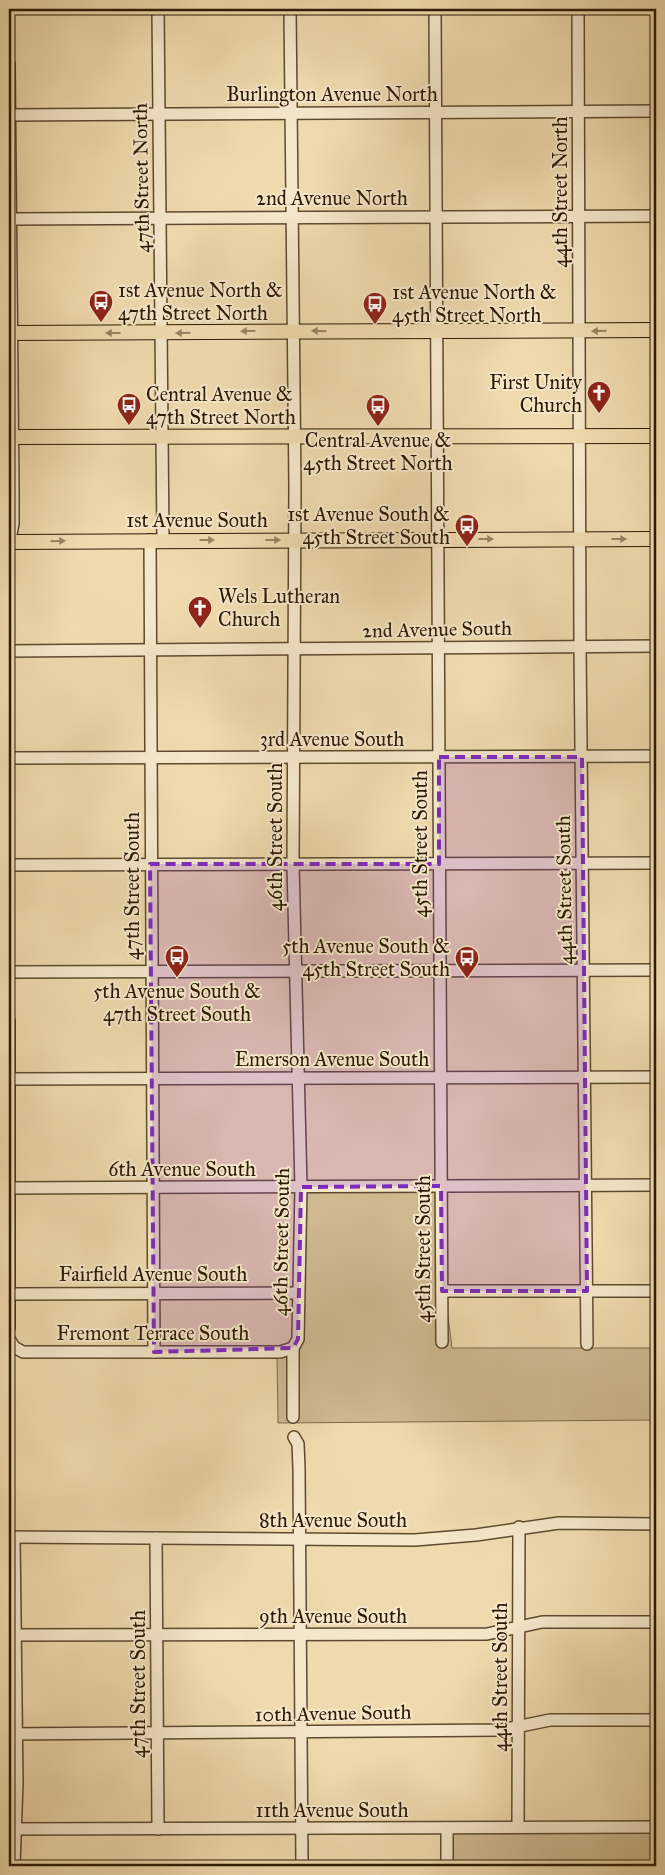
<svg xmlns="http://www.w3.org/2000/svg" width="665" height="1875" font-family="'IM FELL Great Primer',serif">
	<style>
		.park { fill: #ceb991; stroke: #7d6a4a }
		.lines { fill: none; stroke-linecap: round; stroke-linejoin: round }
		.minor-casing { stroke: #5d4a2e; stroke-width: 14 }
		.major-casing { stroke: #2c1a03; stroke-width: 16 }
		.minor { stroke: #f5e7ca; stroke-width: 11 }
		.major { stroke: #efdaae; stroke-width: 14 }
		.oneway { fill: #978461 }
		.marked { fill: #7b2cbf; fill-opacity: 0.2; stroke: #7b2cbf; stroke-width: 4; stroke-dasharray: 10 6; stroke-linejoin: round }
		.labels { text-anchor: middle; stroke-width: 4; stroke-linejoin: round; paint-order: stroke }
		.street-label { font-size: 20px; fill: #2c1a03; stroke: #f5e7ca }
		.poi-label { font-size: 20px; fill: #2c1a03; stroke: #f5e7ca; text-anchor: start }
	</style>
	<rect width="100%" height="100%" fill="#efdaae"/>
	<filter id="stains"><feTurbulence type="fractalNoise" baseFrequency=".004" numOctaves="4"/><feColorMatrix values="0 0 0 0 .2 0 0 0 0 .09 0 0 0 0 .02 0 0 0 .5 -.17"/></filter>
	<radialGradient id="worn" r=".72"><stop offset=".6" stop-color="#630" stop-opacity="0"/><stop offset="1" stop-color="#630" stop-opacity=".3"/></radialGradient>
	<g class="park">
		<path d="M437,1191l9,155v-46l6,48h204v72l-378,3 -1,-67 20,-5 7,-159z"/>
		<path d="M458,1832h198v34h-204l1,-32z"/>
	</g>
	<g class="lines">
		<defs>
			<g id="minor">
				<path d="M158,9l5,531"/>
				<path d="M290,9l5,478 -2,377 8,323 -3,152 -5,9v69"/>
				<path d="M435,9l7,1333"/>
				<path d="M578,9l2,637 7,698"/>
				<path d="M9,63l4,425v36l-4,20"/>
				<path d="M9,115l647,-4"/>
				<path d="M9,219l647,-3"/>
				<path d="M150,540l4,812"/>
				<path d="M9,651l647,-5"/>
				<path d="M9,758l647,-2"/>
				<path d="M9,865l647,-2"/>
				<path d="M9,972l647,-2"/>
				<path d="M9,1021v307"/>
				<path d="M9,1079l647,-2"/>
				<path d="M9,1188l647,-3"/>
				<path d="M442,1291h214"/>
				<path d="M9,1294l289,-1"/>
				<path d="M9,1339l5,8 9,5h257l13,-4"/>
				<path d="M294,1437l4,7 1,25 3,397"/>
				<path d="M9,1537l406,3 61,-5 83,-12 97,1"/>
				<path d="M156,1538l2,291"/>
				<path d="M9,1635l478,-1 55,-12h114"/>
				<path d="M9,1734l492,-4 49,-10h106"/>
				<path d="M518,1827l1,-300"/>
				<path d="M447,1828v38"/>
				<path d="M9,1829l647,-2"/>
				<path d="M14,1866l3,-84 -3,-245"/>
			</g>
			<g id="major">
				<path d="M9,333l647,-3"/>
				<path d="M9,437l647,-1"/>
				<path d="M9,542l647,-3"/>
			</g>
		</defs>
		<use href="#minor" class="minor-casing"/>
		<use href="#major" class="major-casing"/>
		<use href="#minor" class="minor"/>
		<use href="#major" class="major"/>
	</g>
	<defs><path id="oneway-solid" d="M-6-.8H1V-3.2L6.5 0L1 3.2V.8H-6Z" transform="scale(1.25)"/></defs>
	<g class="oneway">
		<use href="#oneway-solid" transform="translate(248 331) rotate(179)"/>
		<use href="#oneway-solid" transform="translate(319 331) rotate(-179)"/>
		<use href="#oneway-solid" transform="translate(599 331) rotate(179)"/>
		<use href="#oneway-solid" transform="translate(113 333) rotate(-180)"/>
		<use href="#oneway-solid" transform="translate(183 333) rotate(179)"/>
		<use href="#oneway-solid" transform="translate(486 539)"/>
		<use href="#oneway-solid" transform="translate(619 539)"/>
		<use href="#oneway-solid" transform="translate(207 540)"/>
		<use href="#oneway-solid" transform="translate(273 540)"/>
		<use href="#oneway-solid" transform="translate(58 541) rotate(-1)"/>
	</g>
	<path class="marked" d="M439,757h143l5,534h-145l-1,-105 -140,1 -3,152 -5,9 -139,4 -4,-488h289z"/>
	<defs>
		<symbol id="bus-pin" viewBox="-11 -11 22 30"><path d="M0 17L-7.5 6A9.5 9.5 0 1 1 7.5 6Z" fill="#8f2418" stroke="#f5e7ca"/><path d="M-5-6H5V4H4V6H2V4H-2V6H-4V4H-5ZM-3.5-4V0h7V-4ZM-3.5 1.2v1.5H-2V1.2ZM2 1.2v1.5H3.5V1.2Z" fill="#fff"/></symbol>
		<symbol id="church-pin" viewBox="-11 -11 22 30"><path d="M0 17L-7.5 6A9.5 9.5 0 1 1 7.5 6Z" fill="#8f2418" stroke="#f5e7ca"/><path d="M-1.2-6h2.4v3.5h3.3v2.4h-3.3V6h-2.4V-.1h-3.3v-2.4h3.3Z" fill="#fff"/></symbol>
	</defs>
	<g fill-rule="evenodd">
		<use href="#bus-pin" x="87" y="288" width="28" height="38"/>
		<use href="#bus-pin" x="361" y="290" width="28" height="38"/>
		<use href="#church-pin" x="585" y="379" width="28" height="38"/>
		<use href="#bus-pin" x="115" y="391" width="28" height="38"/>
		<use href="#bus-pin" x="364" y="392" width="28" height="38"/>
		<use href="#bus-pin" x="453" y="512" width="28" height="38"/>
		<use href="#church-pin" x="186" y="594" width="28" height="38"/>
		<use href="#bus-pin" x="163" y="943" width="28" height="38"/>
		<use href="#bus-pin" x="453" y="944" width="28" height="38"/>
	</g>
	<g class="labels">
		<g class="street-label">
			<text x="332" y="101">Burlington Avenue North</text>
			<text transform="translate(141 178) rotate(-91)" y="7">47th Street North</text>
			<text transform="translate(560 192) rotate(-90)" y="7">44th Street North</text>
			<text x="332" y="205">2nd Avenue North</text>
			<text x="197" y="527">1st Avenue South</text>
			<text transform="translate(437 629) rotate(-1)" y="7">2nd Avenue South</text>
			<text x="332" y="746">3rd Avenue South</text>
			<text transform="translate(275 837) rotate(-90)" y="7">46th Street South</text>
			<text transform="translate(420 844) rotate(-90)" y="7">45th Street South</text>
			<text transform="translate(132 886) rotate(-90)" y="7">47th Street South</text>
			<text transform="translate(564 890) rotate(-91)" y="7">44th Street South</text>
			<text x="332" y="1066">Emerson Avenue South</text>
			<text x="182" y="1176">6th Avenue South</text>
			<text transform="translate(281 1242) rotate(-89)" y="7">46th Street South</text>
			<text transform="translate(423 1249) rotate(-90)" y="7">45th Street South</text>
			<text x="153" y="1281">Fairfield Avenue South</text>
			<text x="153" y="1340">Fremont Terrace South</text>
			<text x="333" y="1527">8th Avenue South</text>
			<text x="333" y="1623">9th Avenue South</text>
			<text transform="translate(500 1677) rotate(-90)" y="7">44th Street South</text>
			<text transform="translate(138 1684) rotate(-90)" y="7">47th Street South</text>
			<text transform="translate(333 1713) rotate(-1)" y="7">10th Avenue South</text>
			<text x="332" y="1817">11th Avenue South</text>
		</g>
		<g class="poi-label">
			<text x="118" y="297">1st Avenue North &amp;<tspan x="118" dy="23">47th Street North</tspan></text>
			<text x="392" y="299">1st Avenue North &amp;<tspan x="392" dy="23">45th Street North</tspan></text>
			<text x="582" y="389" text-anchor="end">First Unity<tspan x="582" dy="23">Church</tspan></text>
			<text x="146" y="401">Central Avenue &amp;<tspan x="146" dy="23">47th Street North</tspan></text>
			<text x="378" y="447" text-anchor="middle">Central Avenue &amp;<tspan x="378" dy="23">45th Street North</tspan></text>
			<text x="450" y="521" text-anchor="end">1st Avenue South &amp;<tspan x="450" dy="23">45th Street South</tspan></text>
			<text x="218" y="603">Wels Lutheran<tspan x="218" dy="23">Church</tspan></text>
			<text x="450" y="953" text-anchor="end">5th Avenue South &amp;<tspan x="450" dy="23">45th Street South</tspan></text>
			<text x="177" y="998" text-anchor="middle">5th Avenue South &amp;<tspan x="177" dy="23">47th Street South</tspan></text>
		</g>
	</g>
	<rect width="665" height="1875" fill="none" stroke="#efdaae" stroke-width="30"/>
	<rect x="10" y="10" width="645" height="1855" fill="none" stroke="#2c1a03" stroke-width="2.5"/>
	<rect x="15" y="15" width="635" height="1845" fill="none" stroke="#2c1a03"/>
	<rect width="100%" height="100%" filter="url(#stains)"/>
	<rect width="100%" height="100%" fill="url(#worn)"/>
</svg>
